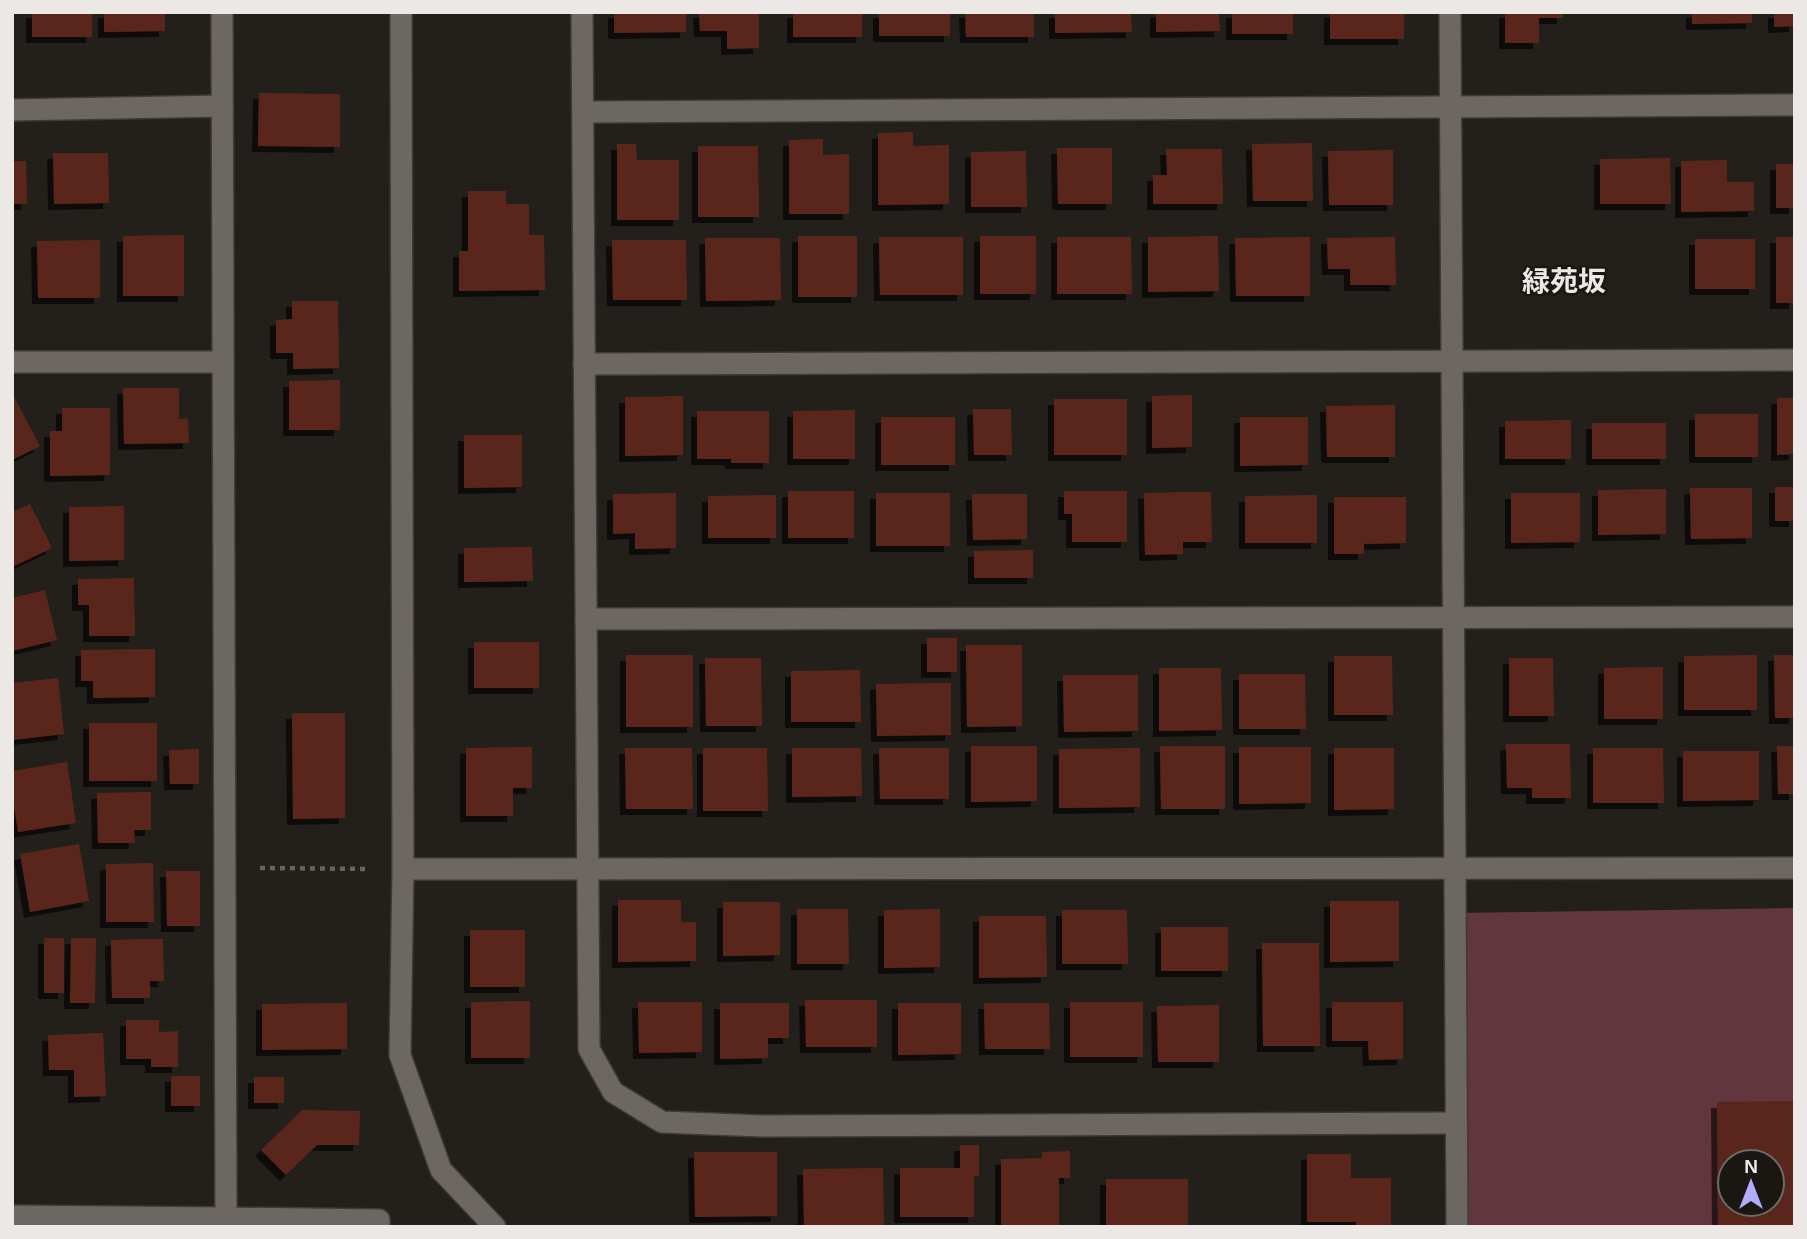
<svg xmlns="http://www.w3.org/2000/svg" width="1807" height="1239" font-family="Arial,'Noto Sans JP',sans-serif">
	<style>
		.green { fill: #61363e; fill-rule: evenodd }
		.building { fill: #5a281b; fill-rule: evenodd; filter: url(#shadow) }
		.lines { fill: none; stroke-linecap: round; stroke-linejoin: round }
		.street-casing { stroke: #3e3a37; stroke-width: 24 }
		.secondary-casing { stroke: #3e3a37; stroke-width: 24 }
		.path { stroke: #67635f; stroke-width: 4.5; stroke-dasharray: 5 5; stroke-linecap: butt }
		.street { stroke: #6d6763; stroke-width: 21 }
		.secondary { stroke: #6d6763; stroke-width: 21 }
		.labels { text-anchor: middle; stroke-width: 5; stroke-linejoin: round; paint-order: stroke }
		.quarter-label { font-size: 28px; font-weight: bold; fill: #ebe8e5; stroke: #1a1612 }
	</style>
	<defs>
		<filter id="shadow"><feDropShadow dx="-6" dy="6" stdDeviation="0" flood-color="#0009"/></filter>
	</defs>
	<rect width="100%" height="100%" fill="#231f1b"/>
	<path class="green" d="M1795,908v319h-338l-1,-314zM1730,1162h42v42h-42z"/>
	<g class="building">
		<rect x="32" y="12" width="60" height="25"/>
		<path d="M104,12h61v19l-61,1z"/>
		<path d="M614,12h72v20l-72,1z"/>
		<path d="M699,12h60v36l-32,1v-18h-27z"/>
		<rect x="793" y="12" width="69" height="25"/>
		<rect x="879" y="12" width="71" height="24"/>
		<path d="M965,12h69v25h-68z"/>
		<path d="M1055,12h76l1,20 -77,1z"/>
		<path d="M1156,12h63l1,19 -64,1z"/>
		<rect x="1232" y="12" width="61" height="22"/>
		<rect x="1330" y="12" width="74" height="27"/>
		<path d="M1505,12h58v6h-24v25h-34z"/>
		<path d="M1692,12h60v11l-60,1z"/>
		<path d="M1774,12h21v14l-21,1z"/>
		<path d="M259,93l81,1v53l-82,-1z"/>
		<path d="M913,132v14l36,-1v59l-71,1v-72z"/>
		<path d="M823,139v16l26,-1v60h-60v-74z"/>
		<path d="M1312,143l1,58h-60l-1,-57z"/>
		<path d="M617,144h19l1,16h42v60h-62z"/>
		<path d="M698,146h60l1,71h-61z"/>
		<path d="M1057,148h55v56h-54z"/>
		<path d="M1166,149h56l1,55h-70v-29h14z"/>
		<path d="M1393,150v55h-64l-1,-54z"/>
		<path d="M1026,151l1,56h-56v-55z"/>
		<path d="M53,153h55l1,50 -55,1z"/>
		<path d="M1670,158l1,46h-71v-45z"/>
		<path d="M1727,160v22h27v29l-73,1v-51z"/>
		<path d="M12,161h14l1,43h-15z"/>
		<rect x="1776" y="164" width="19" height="44"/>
		<path d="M468,191h38v13h23v31h15l1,55 -86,1v-40h9z"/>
		<path d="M184,235v61h-61v-60z"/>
		<rect x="798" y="236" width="59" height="61"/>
		<rect x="980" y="236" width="56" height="58"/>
		<path d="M1218,236l1,55 -71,1v-55z"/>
		<path d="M879,237h84v58h-83z"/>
		<path d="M1057,237h74l1,57h-75z"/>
		<path d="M1310,237v59h-74l-1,-58z"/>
		<path d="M1395,237l1,48h-46v-16h-22l-1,-31z"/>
		<rect x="1776" y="237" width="19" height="66"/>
		<path d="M705,238h75l1,62 -75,1z"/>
		<rect x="1695" y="239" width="60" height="50"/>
		<path d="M100,240v58h-62l-1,-57z"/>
		<path d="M612,240h74l1,60h-74z"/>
		<path d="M292,301h46l1,67 -46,1v-16h-17v-33l16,-1z"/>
		<path d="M340,380v50h-51v-49z"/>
		<path d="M123,388h56v31l9,-1 1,25 -65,1z"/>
		<path d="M12,393l28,53 -26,13 -2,-3z"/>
		<path d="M1192,395v52l-40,1v-52z"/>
		<path d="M683,396v59l-58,1v-59z"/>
		<path d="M1777,398h18v56l-18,1z"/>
		<rect x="1054" y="399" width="73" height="56"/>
		<path d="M1395,405v52h-68l-1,-51z"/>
		<path d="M62,408h48v67l-60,1v-45h12z"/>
		<path d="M973,409h38l1,46h-38z"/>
		<path d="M855,410v49h-62v-48z"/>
		<path d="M697,411h72v52h-38v-4h-34z"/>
		<rect x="1695" y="414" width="63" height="43"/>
		<rect x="881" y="417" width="74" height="48"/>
		<path d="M1240,417h68v48l-68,1z"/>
		<path d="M1571,420v39h-66v-38z"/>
		<rect x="1592" y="423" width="74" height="36"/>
		<path d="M464,435h58v52l-58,1z"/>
		<rect x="1775" y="487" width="20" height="34"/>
		<path d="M1690,488h62v50l-61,1z"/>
		<path d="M1666,489v45l-68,1v-45z"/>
		<rect x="788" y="491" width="66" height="47"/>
		<path d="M1064,491h63v51h-55v-28h-8z"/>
		<path d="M1183,492h28l1,50h-29v12l-38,1 -1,-62z"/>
		<path d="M676,493v55l-41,1v-16l-22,1v-40z"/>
		<rect x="876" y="493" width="74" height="53"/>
		<path d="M1511,493h69v49l-69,1z"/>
		<path d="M972,494h55v45l-54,1z"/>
		<path d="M776,495v43h-68v-42z"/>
		<path d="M1317,495v48h-72v-47z"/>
		<path d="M1334,497h72v46l-42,1v10h-30z"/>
		<path d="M30,504l22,44 -40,19v-55z"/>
		<path d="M124,506v54l-55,1v-54z"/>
		<path d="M532,547l1,34 -69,1v-34z"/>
		<path d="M1033,550v28h-59v-27z"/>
		<path d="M134,578l1,58h-46v-31h-11v-26z"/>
		<path d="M45,590l12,50 -45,11v-53z"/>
		<rect x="927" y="638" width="30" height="34"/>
		<rect x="474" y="642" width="65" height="46"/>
		<path d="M966,645h56v81l-55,1z"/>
		<path d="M155,649v48l-62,1v-17h-12v-31z"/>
		<rect x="626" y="655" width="67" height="72"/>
		<path d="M1757,655v55h-73v-54z"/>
		<path d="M1774,655h21v63h-20z"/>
		<path d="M1334,656h58l1,59h-59z"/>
		<path d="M705,658h56l1,68h-56z"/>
		<path d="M1509,658h44l1,58h-45z"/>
		<path d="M1663,667v52h-59v-51z"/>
		<path d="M1159,668h62l1,62 -63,1z"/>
		<path d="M860,670l1,52h-70v-51z"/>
		<path d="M1239,674h66l1,55h-67z"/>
		<path d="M1063,675h75v56l-74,1z"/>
		<path d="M58,678l6,56 -52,6v-57z"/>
		<path d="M951,683v52l-74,1 -1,-52z"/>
		<path d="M292,713h53v105l-52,1z"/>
		<rect x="89" y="723" width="68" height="58"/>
		<path d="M1506,744h64l1,54h-39v-10h-25z"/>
		<path d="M971,746h66v55l-66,1z"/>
		<path d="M1160,746h65v63h-64z"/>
		<path d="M1777,746h18v48h-17z"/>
		<path d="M532,747v41h-19v28h-47v-68z"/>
		<path d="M1239,747h72v56l-72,1z"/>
		<path d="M625,748h67l1,61h-67z"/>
		<path d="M703,748h64l1,63h-65z"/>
		<path d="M792,748h69l1,48 -70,1z"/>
		<path d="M879,748h70v51h-69z"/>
		<path d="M1140,748v59l-81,1v-59z"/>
		<path d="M1334,748h60v61l-60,1z"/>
		<path d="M1593,748h70l1,55h-71z"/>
		<path d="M199,749v35h-29l-1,-34z"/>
		<path d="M1683,751h76v49l-76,1z"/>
		<path d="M67,762l9,61 -58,9 -6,-39v-22z"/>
		<path d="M151,792v38h-17l1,13h-37l-1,-50z"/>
		<path d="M79,844l10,57 -59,11 -10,-58z"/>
		<path d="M153,863l1,59h-48v-58z"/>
		<path d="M166,871h34v55h-33z"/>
		<path d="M618,900h63v22h15v39l-78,1z"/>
		<path d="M1330,901h69v60l-69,1z"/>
		<path d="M723,902h57v53l-57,1z"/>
		<path d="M797,909h51l1,55h-52z"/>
		<path d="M940,909v58l-56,1v-58z"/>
		<path d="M1062,910h65l1,54h-66z"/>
		<path d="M979,916h67l1,61 -68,1z"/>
		<rect x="1161" y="927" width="67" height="44"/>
		<rect x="470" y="930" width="55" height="57"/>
		<rect x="44" y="938" width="20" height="55"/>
		<path d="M71,938h25l-1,65h-25z"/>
		<path d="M150,939h13l1,42h-14v17h-38l-1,-58z"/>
		<path d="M1262,943h57l1,103h-57z"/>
		<path d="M805,1000h72v47h-71z"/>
		<path d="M530,1001v57h-59v-56z"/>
		<path d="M638,1002h64v50l-63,1z"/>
		<rect x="1070" y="1002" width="73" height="55"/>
		<path d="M1332,1002h71v57l-34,1 -1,-19h-36z"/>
		<path d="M347,1003v46l-85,1v-46z"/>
		<path d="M720,1003h69v35h-21v20l-48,1z"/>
		<path d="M898,1003h63v51l-63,1z"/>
		<path d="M984,1003h65l1,46h-65z"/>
		<path d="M1219,1005v57h-61l-1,-56z"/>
		<path d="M126,1020h33v12l19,-1v36h-27v-8h-25z"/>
		<path d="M103,1033l3,63 -32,1v-27h-25l-1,-35z"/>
		<rect x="171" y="1076" width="29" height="30"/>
		<rect x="254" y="1077" width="30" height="26"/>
		<path d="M1795,1101v126h-77l-1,-125zM1730,1162h42v42h-42z"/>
		<path d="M302,1110l58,1 -1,34h-42l-31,30 -25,-25z"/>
		<path d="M960,1145h19v31h-5v41h-74v-49h60z"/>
		<path d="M1070,1151v27h-11v49h-58v-68l41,-1v-6z"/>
		<path d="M694,1152h83v64l-82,1z"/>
		<path d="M1307,1154h44v24h40v49h-35v-5h-49z"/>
		<path d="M883,1168l1,59h-80l-1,-58z"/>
		<rect x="1106" y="1179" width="82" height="48"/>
	</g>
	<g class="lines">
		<defs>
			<g id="street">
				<path d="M582,12l7,1037 24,43 49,30 100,4 694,-3"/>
				<path d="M1450,12l7,1215"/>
				<path d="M12,110l210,-4"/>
				<path d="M583,112l1212,-7"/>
				<path d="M12,362h211"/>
				<path d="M584,364l1211,-4"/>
				<path d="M586,619l1209,-2"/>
				<path d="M403,869l1392,-1"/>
				<path d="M12,1216l214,2 -4,-1206"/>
				<path d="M226,1218l153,2v7"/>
			</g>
			<path id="secondary" d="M401,12l2,857 -3,186 41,115 54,57"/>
		</defs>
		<use href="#street" class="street-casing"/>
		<use href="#secondary" class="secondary-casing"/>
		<path class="path" d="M260,868l110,1"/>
		<use href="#street" class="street"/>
		<use href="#secondary" class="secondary"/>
	</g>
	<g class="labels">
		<g class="quarter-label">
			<text x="1564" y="291">緑苑坂</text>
		</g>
	</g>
	<rect width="1807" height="1239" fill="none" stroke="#ebe8e5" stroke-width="28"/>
	<g transform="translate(1751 1183)"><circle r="33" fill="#1a1612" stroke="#6e6a66" stroke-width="2"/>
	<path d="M0-5L12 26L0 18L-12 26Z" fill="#b0aefa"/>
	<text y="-10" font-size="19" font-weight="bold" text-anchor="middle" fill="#ebe8e5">N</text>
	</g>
</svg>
